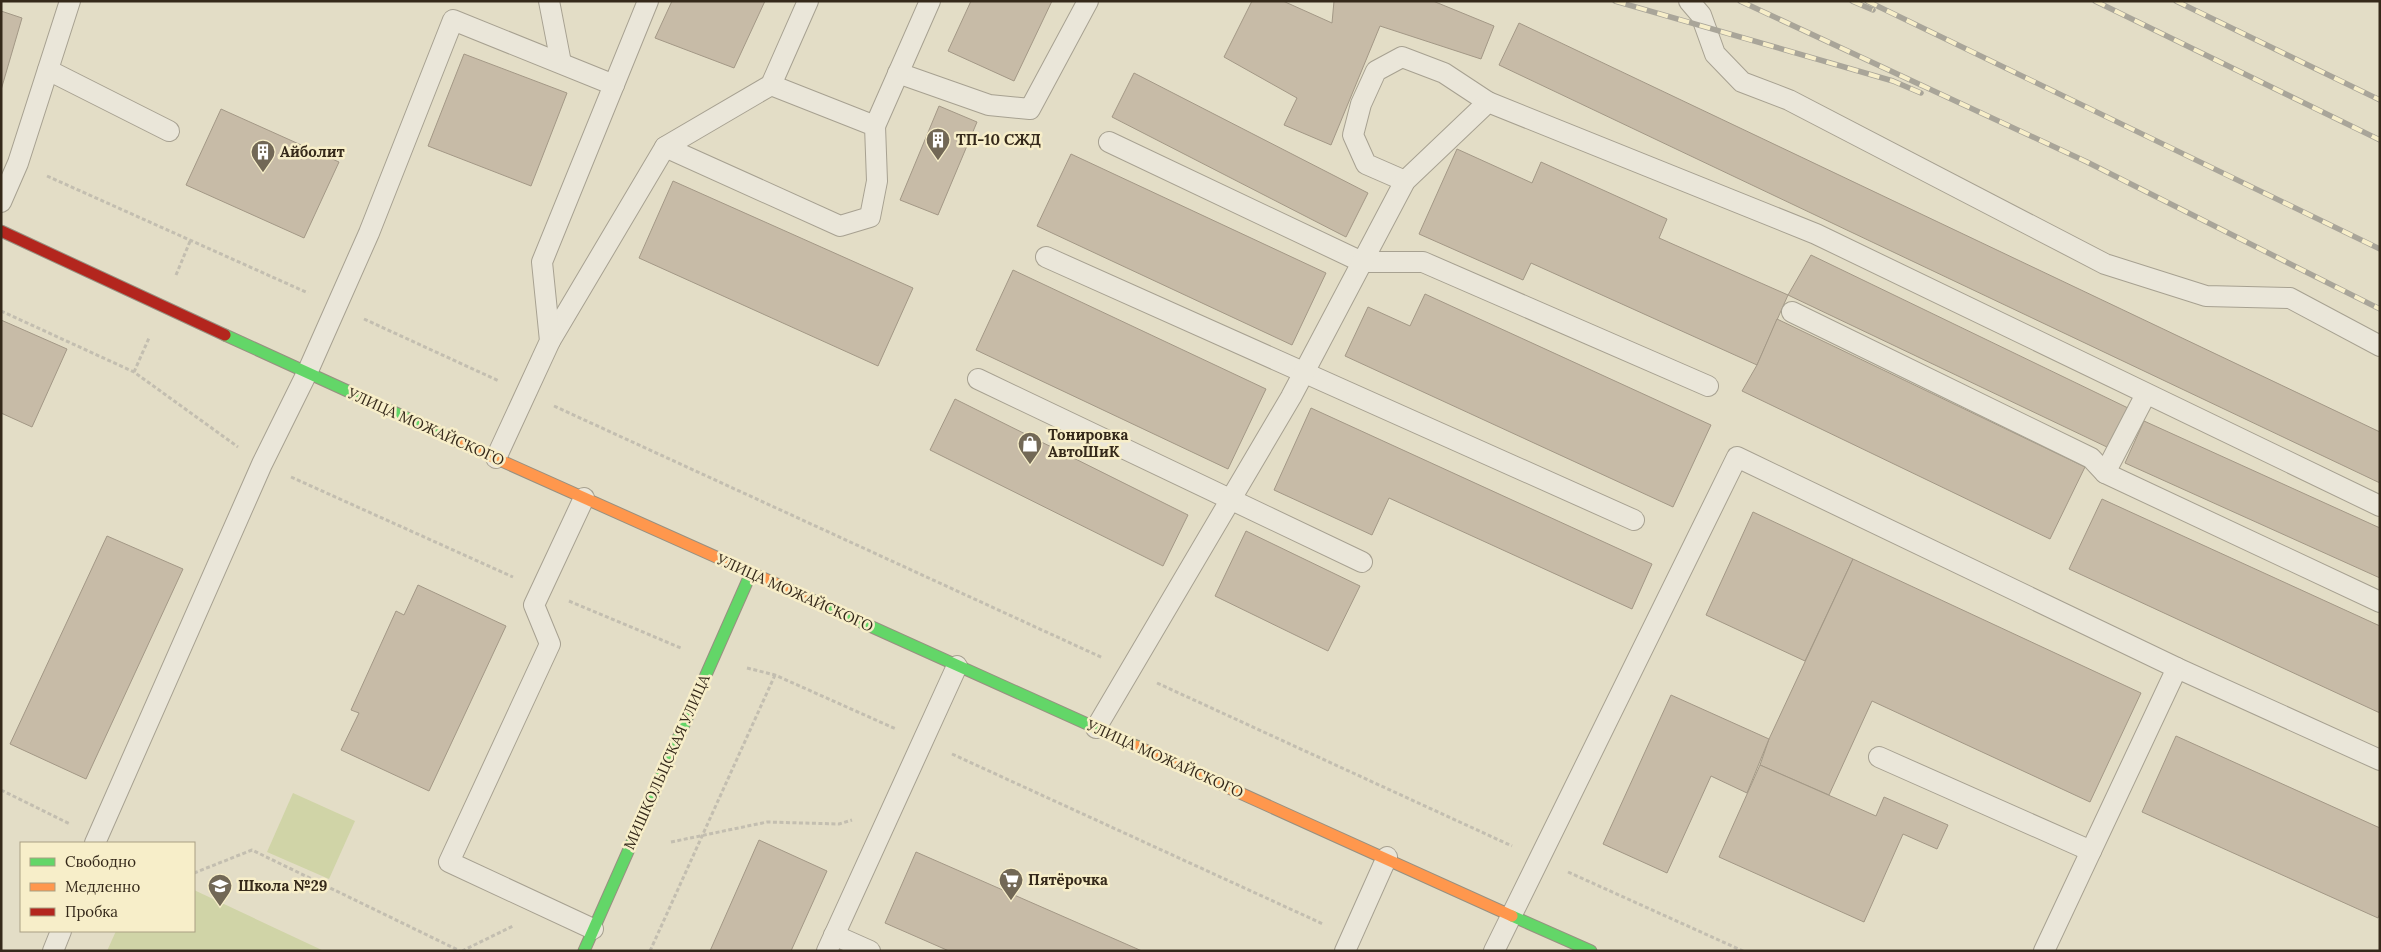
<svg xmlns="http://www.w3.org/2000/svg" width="2381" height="952" font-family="Lora,serif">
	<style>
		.green { fill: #d0d4a7 }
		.building { fill: #c7bba7; stroke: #a39886 }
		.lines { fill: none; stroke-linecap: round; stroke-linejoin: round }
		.lane-casing { stroke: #a7a191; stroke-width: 22 }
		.fast-casing { stroke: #979080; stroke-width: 13 }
		.slow-casing { stroke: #979080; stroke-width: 13 }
		.jam-casing { stroke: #979080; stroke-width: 13 }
		.path { stroke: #c3beb0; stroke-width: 3; stroke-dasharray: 4 2.5; stroke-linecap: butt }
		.lane { stroke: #eae6d9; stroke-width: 20 }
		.fast { stroke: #63d668; stroke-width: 11 }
		.slow { stroke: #ff974d; stroke-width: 11 }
		.jam { stroke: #b3261e; stroke-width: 11 }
		.rail-casing { stroke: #a9a599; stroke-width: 5.5 }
		.rail { stroke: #f7eec9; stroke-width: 4; stroke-dasharray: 11; stroke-linecap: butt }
		.labels { text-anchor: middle; stroke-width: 5; stroke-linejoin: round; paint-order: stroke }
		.poi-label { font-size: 15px; font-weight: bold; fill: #35291a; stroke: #f7eec9; text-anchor: start }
		.street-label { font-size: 15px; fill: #35291a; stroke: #f7eec9 }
	</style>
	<rect width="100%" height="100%" fill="#e3ddc6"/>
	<g class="green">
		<path d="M293,793l62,28 -26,58 -62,-27z"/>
		<path d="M194,890l130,61h-217l9,-20h78z"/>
	</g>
	<g class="building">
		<path d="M672,1h93l-31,67 -79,-30z"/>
		<path d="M971,1h81l-38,80 -66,-30z"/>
		<path d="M1252,1h31l49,22 2,-22h99l61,25 -13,33 -101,-33 -49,119 -47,-20 13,-27 -73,-41z"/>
		<path d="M1,11l21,7 -21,72z"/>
		<path d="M1519,23l861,409v51l-881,-418z"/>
		<path d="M464,54l103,39 -36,93 -103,-40z"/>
		<path d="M1134,73l234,120 -22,44 -234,-120z"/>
		<path d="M939,106l38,16 -39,93 -38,-15z"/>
		<path d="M221,109l118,53 -35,76 -118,-53z"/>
		<path d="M1457,149l75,34 9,-21 126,57 -8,19 129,57 -31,70 -226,-102 -8,17 -104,-46z"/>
		<path d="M1071,154l255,119 -34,72 -255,-119z"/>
		<path d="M673,181l240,107 -35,78 -239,-108z"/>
		<path d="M1811,255l317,153 -19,40 -321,-153z"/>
		<path d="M1013,270l253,119 -38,80 -252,-119z"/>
		<path d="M1425,294l286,131 -38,82 -328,-151 23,-49 42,19z"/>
		<path d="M1777,319l308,148 -35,72 -308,-148 15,-26z"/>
		<path d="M1,320l66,29 -35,78 -31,-14z"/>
		<path d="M955,399l233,116 -25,51 -233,-116z"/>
		<path d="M1311,408l341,156 -20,45 -243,-111 -17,37 -98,-45z"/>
		<path d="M2144,421l236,107v50l-255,-115z"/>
		<path d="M2102,499l278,127v87l-311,-144z"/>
		<path d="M1753,512l100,47 -48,102 -99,-46z"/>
		<path d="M1246,531l114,55 -32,65 -113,-55z"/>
		<path d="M107,536l76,33 -97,210 -76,-35z"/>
		<path d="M1853,559l288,134 -51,109 -218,-101 -43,94 -69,-30 9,-26z"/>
		<path d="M418,585l88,41 -77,165 -88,-41 18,-37 -8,-3 45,-99 8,4z"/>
		<path d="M1671,695l98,44 -22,54 -36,-17 -44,97 -64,-29z"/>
		<path d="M2176,736l204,92v85l-2,5 -236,-106z"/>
		<path d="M1760,765l116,51 8,-19 64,28 -11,24 -34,-15 -39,88 -145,-65z"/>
		<path d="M759,840l68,31 -36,80h-81z"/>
		<path d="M916,852l226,99h-193l-64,-28z"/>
	</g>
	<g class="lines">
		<defs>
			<g id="lane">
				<path d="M549,1l12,62"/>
				<path d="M1689,1l12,14 14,39 27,28 47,18 316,164 101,32 84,2 90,48"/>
				<path d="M48,70l121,61"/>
				<path d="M898,73l91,32 41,4 58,-108"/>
				<path d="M875,126l55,-125"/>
				<path d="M1109,142l253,120h61l285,124"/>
				<path d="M665,147l175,79 30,-9 7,-36 -2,-55 -104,-41"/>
				<path d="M1405,181l-39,-17 -13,-29 8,-31 15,-33 26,-14 42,16 44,29"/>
				<path d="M1,202l17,-39 52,-162"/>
				<path d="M1046,257l588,263"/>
				<path d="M1792,312l299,146 14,15 275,129"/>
				<path d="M550,341l115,-194 106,-62 37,-84"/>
				<path d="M978,379l384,183"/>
				<path d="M496,458l54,-117 -8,-79 106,-261"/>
				<path d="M2105,473l41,-79"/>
				<path d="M584,498l-50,107 16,39 -101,218 144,67"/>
				<path d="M2177,668l203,92"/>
				<path d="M1096,728l195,-331 114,-216 83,-79 328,132 564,272"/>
				<path d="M1879,757l212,94"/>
				<path d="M95,843l167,-379 45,-91 62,-140 84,-213 161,65"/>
				<path d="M834,935l36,16"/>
				<path d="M53,951l8,-20"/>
				<path d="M827,951l130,-285"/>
				<path d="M1345,951l42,-94"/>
				<path d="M1494,951l243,-494 440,211 -133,283"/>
			</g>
			<g id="fast">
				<path d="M225,335l232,106"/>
				<path d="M810,599l326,147"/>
				<path d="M1512,916l79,35"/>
				<path d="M584,951l167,-378"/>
			</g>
			<g id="slow">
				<path d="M457,441l353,158"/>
				<path d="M1136,746l376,170"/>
			</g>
			<path id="jam" d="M1,231l224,104"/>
		</defs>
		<use href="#lane" class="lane-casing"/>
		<use href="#fast" class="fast-casing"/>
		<use href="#slow" class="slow-casing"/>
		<use href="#jam" class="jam-casing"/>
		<g class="path">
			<path d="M47,176l261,117"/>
			<path d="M176,275l15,-36"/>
			<path d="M1,311l133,61 104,75"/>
			<path d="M364,319l135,62"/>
			<path d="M134,372l15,-34"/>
			<path d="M554,406l549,252"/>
			<path d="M291,477l222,100"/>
			<path d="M569,601l112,47"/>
			<path d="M747,668l28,7 121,54"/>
			<path d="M1157,683l355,163"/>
			<path d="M952,754l371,170"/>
			<path d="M1,790l69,34"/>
			<path d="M671,842l96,-20 72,2 13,-4"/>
			<path d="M1568,872l175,79"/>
			<path d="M194,873l58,-23 208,101"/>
			<path d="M462,951l51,-25"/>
			<path d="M650,951l125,-276"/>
		</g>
		<use href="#lane" class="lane"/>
		<use href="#fast" class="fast"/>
		<use href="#slow" class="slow"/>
		<use href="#jam" class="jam"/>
		<defs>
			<g id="rail">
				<path d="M1615,1l278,80 28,12"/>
				<path d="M1740,1l347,161 293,147"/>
				<path d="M1852,1l21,9"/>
				<path d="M1867,1l513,248"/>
				<path d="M2095,1l285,139"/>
				<path d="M2176,1l204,99"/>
			</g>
		</defs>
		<use href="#rail" class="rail-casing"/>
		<use href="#rail" class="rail"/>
	</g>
	<defs>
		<symbol id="building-pin" viewBox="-11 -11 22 30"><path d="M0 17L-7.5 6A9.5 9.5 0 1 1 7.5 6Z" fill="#726856" stroke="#f7eec9"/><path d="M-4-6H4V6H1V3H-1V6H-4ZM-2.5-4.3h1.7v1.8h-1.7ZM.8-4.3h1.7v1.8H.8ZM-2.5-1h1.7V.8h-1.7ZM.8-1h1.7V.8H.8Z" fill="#fff"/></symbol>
		<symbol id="shop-pin" viewBox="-11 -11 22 30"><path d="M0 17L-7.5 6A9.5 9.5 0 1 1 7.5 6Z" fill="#726856" stroke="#f7eec9"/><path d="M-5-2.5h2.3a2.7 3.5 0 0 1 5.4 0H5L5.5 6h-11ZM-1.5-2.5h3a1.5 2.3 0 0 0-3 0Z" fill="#fff"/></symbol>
		<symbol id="supermarket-pin" viewBox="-11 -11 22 30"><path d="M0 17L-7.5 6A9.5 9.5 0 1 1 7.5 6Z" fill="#726856" stroke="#f7eec9"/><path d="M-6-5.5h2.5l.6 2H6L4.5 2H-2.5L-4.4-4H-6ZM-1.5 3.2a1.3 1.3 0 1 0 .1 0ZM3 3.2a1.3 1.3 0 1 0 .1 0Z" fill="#fff"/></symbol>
		<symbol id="school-pin" viewBox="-11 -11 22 30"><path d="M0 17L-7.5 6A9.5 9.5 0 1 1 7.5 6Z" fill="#726856" stroke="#f7eec9"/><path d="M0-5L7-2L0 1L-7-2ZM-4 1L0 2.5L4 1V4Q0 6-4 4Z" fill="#fff"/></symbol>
	</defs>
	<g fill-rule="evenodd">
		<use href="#building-pin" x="924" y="126" width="28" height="38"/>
		<use href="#building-pin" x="249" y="138" width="28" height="38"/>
		<use href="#shop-pin" x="1016" y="430" width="28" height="38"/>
		<use href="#supermarket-pin" x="997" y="866" width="28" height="38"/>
		<use href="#school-pin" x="206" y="872" width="28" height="38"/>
	</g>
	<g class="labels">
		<g class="poi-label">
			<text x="956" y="145">ТП-10 СЖД</text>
			<text x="280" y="157">Айболит</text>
			<text x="1048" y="440">Тонировка<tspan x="1048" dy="17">АвтоШиК</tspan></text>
			<text x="1028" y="885">Пятёрочка</text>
			<text x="238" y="891">Школа №29</text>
		</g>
		<g class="street-label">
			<text transform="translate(426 427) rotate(24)" y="5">УЛИЦА МОЖАЙСКОГО</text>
			<text transform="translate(795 593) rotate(24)" y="5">УЛИЦА МОЖАЙСКОГО</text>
			<text transform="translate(1165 759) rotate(24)" y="5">УЛИЦА МОЖАЙСКОГО</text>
			<text transform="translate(667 762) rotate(-66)" y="5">МИШКОЛЬЦСКАЯ УЛИЦА</text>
		</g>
	</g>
	<rect width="2381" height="952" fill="none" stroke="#35291a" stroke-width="5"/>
	<rect x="20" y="842" width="175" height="90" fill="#f7eec9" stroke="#a99f83"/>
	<rect x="30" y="858" width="25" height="8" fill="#63d668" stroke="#a99f83"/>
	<text x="65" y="867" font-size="15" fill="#35291a">Свободно</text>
	<rect x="30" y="883" width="25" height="8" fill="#ff974d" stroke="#a99f83"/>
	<text x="65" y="892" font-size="15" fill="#35291a">Медленно</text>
	<rect x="30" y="908" width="25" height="8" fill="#b3261e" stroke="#a99f83"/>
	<text x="65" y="917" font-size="15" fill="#35291a">Пробка</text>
</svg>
